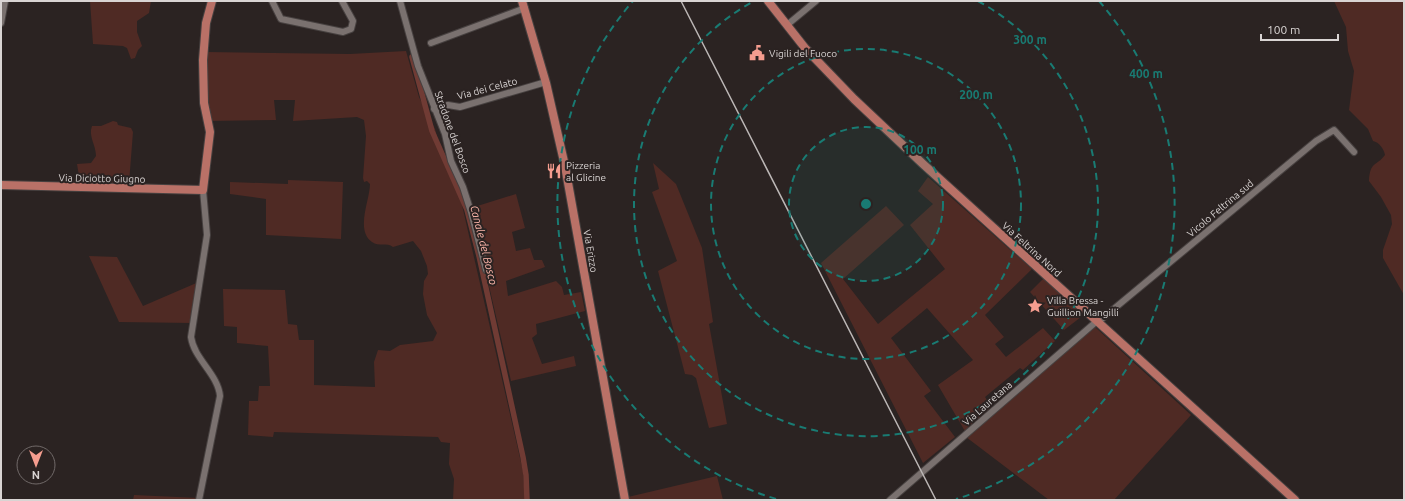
<svg xmlns="http://www.w3.org/2000/svg" width="1405" height="501" font-family="Ubuntu,sans-serif">
	<style>
		.green { fill: #4f2a24 }
		.lines { fill: none; stroke-linecap: round; stroke-linejoin: round }
		.canal { stroke: #703b34; stroke-width: 5.5 }
		.minor-casing { stroke: #474140; stroke-width: 8 }
		.major-casing { stroke: #474140; stroke-width: 10 }
		.minor { stroke: #7a716f; stroke-width: 6 }
		.major { stroke: #b97167; stroke-width: 8 }
		.rail { stroke: #bcb7b6; stroke-width: 1.5 }
		.ring { fill: none; stroke: #197b73; stroke-width: 2; stroke-dasharray: 7 5 }
		.labels { text-anchor: middle; stroke-width: 4; stroke-linejoin: round; paint-order: stroke }
		.poi-label { font-size: 10px; fill: #d9d4d3; stroke: #2b2322; text-anchor: start }
		.street-label { font-size: 10px; fill: #d9d4d3; stroke: #2b2322 }
		.water-label { font-size: 11px; font-style: italic; fill: #fdb6aa; stroke: #2b2322 }
		.centre { fill: #197b73; stroke: #2b2322; stroke-width: 2 }
		.ring-label { font-size: 12px; text-anchor: middle; font-weight: bold; fill: #197b73; stroke: #2b2322; stroke-width: 4; stroke-linejoin: round; paint-order: stroke }
	</style>
	<rect width="100%" height="100%" fill="#2b2322"/>
	<g class="green">
		<path d="M90,1h61l-2,12 -12,8v11l5,14 -4,4 -3,8 -4,1 -4,-11 -4,-2 -30,-2z"/>
		<path d="M1334,1h70v294l-21,-37v-8l9,-26 -1,-9 -10,-18 -12,-16c1,-20 7,-14 16,-26 -1,-6 -6,-13 -12,-14l-5,-12 -19,-19 5,-39 -6,-20 -2,-24z"/>
		<path d="M406,51l13,46 16,32 9,34 11,21 7,21 61,266 2,29h-72l1,-21 -5,-15 1,-21 -9,-1 -3,-5 -164,-5 -1,5 -25,-2 1,-34h9l1,-15h11l-2,-40 -31,-3v-16l-13,-1 -1,-37 62,1 3,34 9,1 2,15h15v45l61,2 -1,-25 4,-12 12,1 10,-6 33,-4 4,-8 -10,-18 -4,-21 1,-13 4,-7 -1,-8 -6,-15 -8,-10 -20,6c-6,-5 -14,0 -21,-5 -17,-12 -2,-42 -2,-58l-3,-3 -3,1 -1,-4 3,-42 -2,-16 -7,-3 -64,4 2,-21h-21l2,20 -68,1 -2,-69 144,2z"/>
		<path d="M113,121l4,1 1,3 13,3 2,4 -4,51 -49,-1 -3,-18 14,-1 5,-7c0,-11 -8,-20 -4,-30h9z"/>
		<path d="M653,163l23,21 26,64 11,74 -4,2 18,100 -18,4 -13,-50 -4,-3 -7,-1 -27,-103 19,-10 -25,-69 7,-3z"/>
		<path d="M928,177l104,92 -47,46 19,22 -9,7 11,13 37,-29 12,13 -32,29 -3,-2 -35,29 8,12 -27,24 -28,-48 35,-25 -46,-52 -36,30 40,53 -7,5 31,41 -32,26 -102,-200 65,-57 18,19 -61,54 35,45 67,-55 -35,-44 23,-21 -15,-13z"/>
		<path d="M288,180l55,2 -2,57 -75,-4v-36l-36,-5v-12l58,2z"/>
		<path d="M516,194l9,34 -13,4 4,19 14,-3 4,12h8l3,7 -39,14 2,15 48,-15 6,6 2,8 17,-3 4,19 -49,13 1,10 -5,4 10,26 32,-8 2,10 -65,15 -40,-173z"/>
		<path d="M89,256l28,1 26,49 58,-25 -8,42 -74,-1z"/>
		<path d="M1044,278l41,36 -21,16 -34,-38z"/>
		<path d="M1095,327l96,88 -77,85h-65l-83,-63z"/>
		<path d="M717,476l6,24h-94l-1,-3z"/>
		<path d="M134,495l65,3v2h-66z"/>
	</g>
	<g class="lines">
		<path class="canal" d="M412,57l20,74 35,79 12,46 44,201 3,18 1,25"/>
		<defs>
			<g id="minor">
				<path d="M272,1l9,18 62,13 8,-3 2,-8 -11,-20"/>
				<path d="M400,1l18,65 27,68 6,27 12,26 8,25 15,58"/>
				<path d="M1,23l4,-22"/>
				<path d="M787,25l29,-24"/>
				<path d="M431,43l94,-35"/>
				<path d="M434,109l14,-4 12,2 86,-25"/>
				<path d="M1098,322l218,-181 18,-11 20,22"/>
				<path d="M199,500l21,-104c-2,-22 -26,-37 -29,-59l16,-102 -4,-45"/>
				<path d="M890,500l207,-179"/>
			</g>
			<g id="major">
				<path d="M522,1l24,82 19,83 60,334"/>
				<path d="M768,1l37,47 49,51 69,65 372,336"/>
				<path d="M1,185l202,5 7,-58 -6,-29 -1,-43 3,-37 6,-22"/>
			</g>
		</defs>
		<use href="#minor" class="minor-casing"/>
		<use href="#major" class="major-casing"/>
		<use href="#minor" class="minor"/>
		<use href="#major" class="major"/>
		<path class="rail" d="M681,1l255,499"/>
	</g>
	<circle cx="866" cy="204" r="77" fill="#197b73" fill-opacity=".12"/>
	<g class="ring">
		<circle cx="866" cy="204" r="77"/>
		<circle cx="866" cy="204" r="155"/>
		<path d="M978 1A232 232 0 1 1 754 1"/>
		<path d="M776 499A309 309 0 0 1 633 1M1099 1A309 309 0 0 1 956 499"/>
	</g>
	<defs>
		<symbol id="civic-bare" viewBox="-9 -9 18 18"><path d="M-.6-6.5H3V-4.5H.6V-3L4-1V1h2V6H-6V1h2V-1L-.6-3ZM-1.2 2.5V6h2.4V2.5Z" fill="#f59d8f" stroke="#2b2322" stroke-width="2.5" paint-order="stroke"/></symbol>
		<symbol id="restaurant-bare" viewBox="-9 -9 18 18"><path d="M-5-6h1v4h1v-4h1v4h1v-4h1v5L-1.5 .5V6h-2V.5L-5-1ZM5-6V6H3V1.5H1.5Q1.5-4 5-6Z" fill="#f59d8f" stroke="#2b2322" stroke-width="2.5" paint-order="stroke"/></symbol>
		<symbol id="sight-bare" viewBox="-9 -9 18 18"><path d="M0-6L1.8-2.2L6-1.7L2.9 1.2L3.7 5.4L0 3.3L-3.7 5.4L-2.9 1.2L-6-1.7L-1.8-2.2Z" fill="#f59d8f" stroke="#2b2322" stroke-width="2.5" paint-order="stroke"/></symbol>
	</defs>
	<g fill-rule="evenodd">
		<use href="#civic-bare" x="746" y="42" width="22" height="22"/>
		<use href="#restaurant-bare" x="543" y="160" width="22" height="22"/>
		<use href="#sight-bare" x="1024" y="295" width="22" height="22"/>
	</g>
	<g class="labels">
		<g class="poi-label">
			<text x="769" y="57">Vigili del Fuoco</text>
			<text x="566" y="169">Pizzeria<tspan x="566" dy="12">al Glicine</tspan></text>
			<text x="1047" y="304">Villa Bressa -<tspan x="1047" dy="12">Guillion Mangilli</tspan></text>
		</g>
		<g class="street-label">
			<text transform="translate(487 88) rotate(-15)" y="4">Via dei Celato</text>
			<text transform="translate(453 132) rotate(70)" y="4">Stradone del Bosco</text>
			<text transform="translate(102 178) rotate(1)" y="4">Via Diciotto Giugno</text>
			<text transform="translate(1220 208) rotate(-40)" y="4">Vicolo Feltrina sud</text>
			<text transform="translate(1032 249) rotate(42)" y="4">Via Feltrina Nord</text>
			<text transform="translate(591 251) rotate(80)" y="4">Via Erizzo</text>
			<text transform="translate(987 403) rotate(-41)" y="4">Via Lauretana</text>
		</g>
		<g class="water-label">
			<text transform="translate(484 245) rotate(76)" y="4">Canale del Bosco</text>
		</g>
	</g>
	<circle cx="866" cy="204" r="6" class="centre"/>
	<g class="ring-label">
		<text x="1030" y="44">300 m</text>
		<text x="1146" y="78">400 m</text>
		<text x="976" y="99">200 m</text>
		<text x="920" y="154">100 m</text>
	</g>
	<rect width="1405" height="501" fill="none" stroke="#d9d4d3" stroke-width="4"/>
	<g transform="translate(36 465) rotate(180)"><circle r="19" fill="#2b2322" stroke="#716a69"/>
	<path d="M0-3L7 15L0 10L-7 15Z" fill="#f59d8f"/>
	<text y="-6" font-size="11" font-weight="bold" text-anchor="middle" fill="#d9d4d3">N</text>
	</g>
	<path d="M1261 34v6h77v-6" fill="none" stroke="#d9d4d3" stroke-width="2"/>
	<text x="1267" y="34" font-size="12" fill="#d9d4d3" stroke="#2b2322" stroke-width="3" paint-order="stroke">100 m</text>
</svg>
